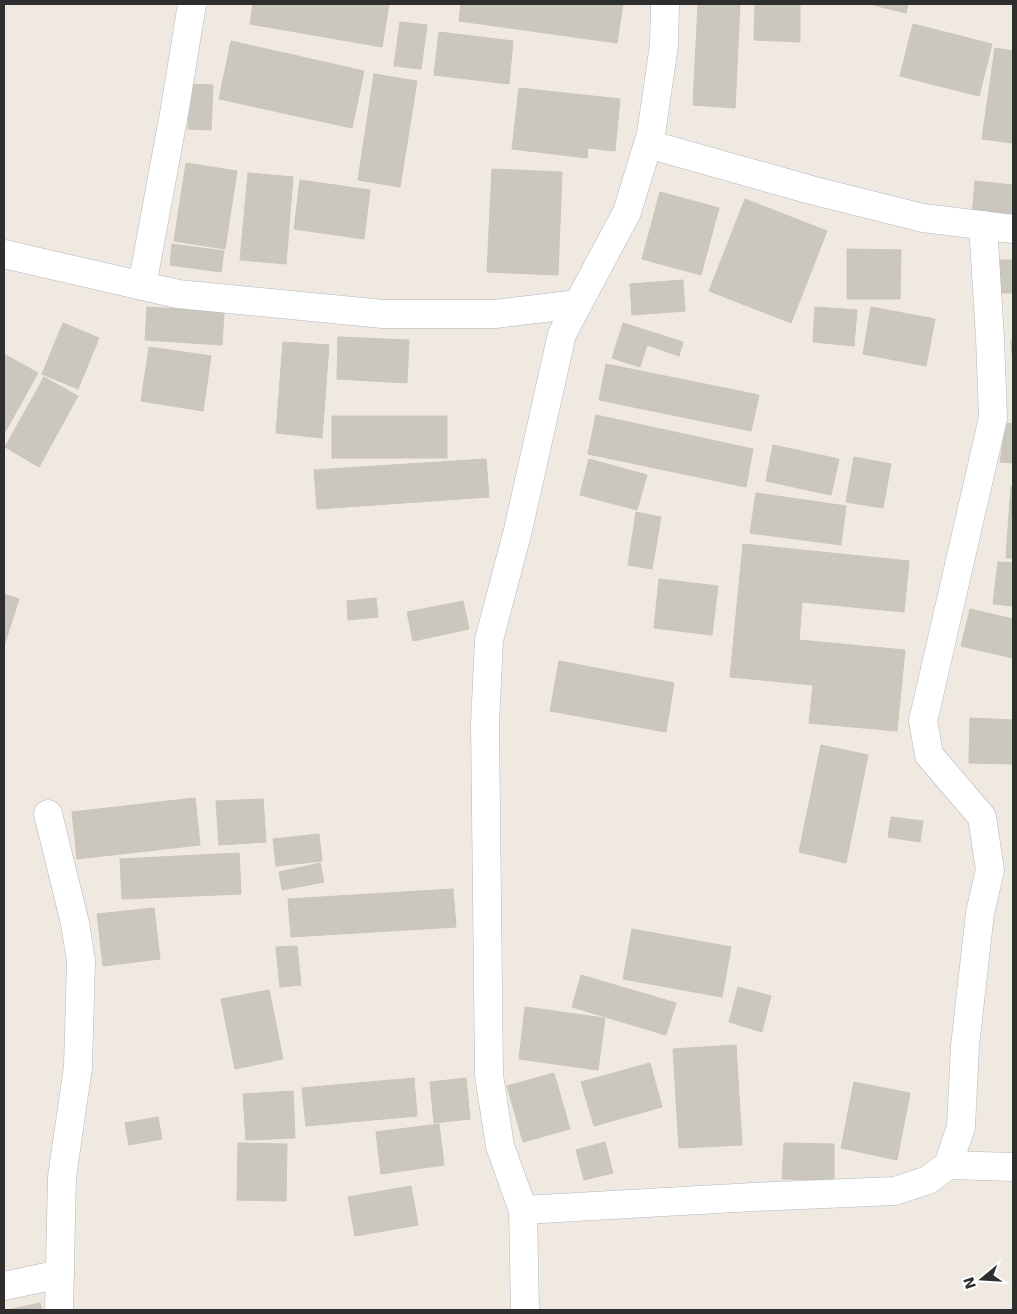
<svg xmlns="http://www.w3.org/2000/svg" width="1017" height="1314" font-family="'DejaVu Sans',sans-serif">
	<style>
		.building { fill: #cbc7bf; stroke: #cbc5ba }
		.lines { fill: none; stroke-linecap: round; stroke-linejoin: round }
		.minor-casing { stroke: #b4b7c1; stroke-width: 29 }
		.minor { stroke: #fff; stroke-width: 28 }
	</style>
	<rect width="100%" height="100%" fill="#efe9e1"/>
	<g class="building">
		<path d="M253,4h136l-7,43 -132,-23z"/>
		<path d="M461,4h162l-6,39 -158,-22z"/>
		<path d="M698,4h42l-5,104 -42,-3z"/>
		<path d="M755,4h45v38l-46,-2z"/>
		<path d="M869,4h39l-2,9z"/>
		<path d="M400,22l27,3 -6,44 -27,-3z"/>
		<path d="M913,24l79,20 -13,52 -79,-20z"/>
		<path d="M439,32l74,9 -4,43 -75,-9z"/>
		<path d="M231,41l133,30 -12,57 -133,-29z"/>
		<path d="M995,48l18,3v92l-31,-4z"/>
		<path d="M374,74l43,7 -17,106 -42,-7z"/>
		<path d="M190,84l23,1 -2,45 -23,-1z"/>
		<path d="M519,88l101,11 -5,52 -27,-3 -1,10 -75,-9z"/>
		<path d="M186,163l51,8 -12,78 -51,-8z"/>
		<path d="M492,169l70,3 -4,103 -71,-3z"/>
		<path d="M248,173l45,4 -7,87 -46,-4z"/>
		<path d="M300,180l70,10 -6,49 -70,-10z"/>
		<path d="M975,181l38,4v36l-41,-4z"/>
		<path d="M660,192l59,16 -18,67 -59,-16z"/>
		<path d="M745,199l82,32 -36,92 -82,-32z"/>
		<path d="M172,244l52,7 -3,21 -51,-7z"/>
		<path d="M847,249l54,1 -1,49h-53z"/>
		<rect x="998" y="260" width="15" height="33"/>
		<path d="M683,280l2,31 -53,4 -2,-31z"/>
		<path d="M147,307l77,5 -2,33 -77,-5z"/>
		<path d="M815,307l42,3 -3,36 -41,-4z"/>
		<path d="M871,307l64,12 -9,47 -63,-12z"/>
		<path d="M63,323l36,15 -21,51 -36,-15z"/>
		<path d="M623,323l60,19 -4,14 -32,-11 -7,22 -28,-9z"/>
		<path d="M338,337l71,3 -2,43 -70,-4z"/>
		<path d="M1011,340h2v26z"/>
		<path d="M283,342l46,3 -7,93 -46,-5z"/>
		<path d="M149,347l62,9 -8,55 -62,-10z"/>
		<path d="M4,354l34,19 -34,61z"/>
		<path d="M606,364l153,31 -8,36 -152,-31z"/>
		<path d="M44,377l34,19 -39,71 -34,-20z"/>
		<path d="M596,415l157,34 -7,38 -158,-33z"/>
		<rect x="332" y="416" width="115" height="42"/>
		<path d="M1006,423l7,1v39l-13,-1z"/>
		<path d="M773,445l66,14 -8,36 -65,-14z"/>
		<path d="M854,457l37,7 -8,44 -37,-6z"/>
		<path d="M486,459l3,38 -172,12 -3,-39z"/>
		<path d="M589,459l58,16 -10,35 -57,-15z"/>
		<path d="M1011,486h2v72h-7z"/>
		<path d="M756,493l90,13 -5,39 -91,-12z"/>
		<path d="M636,512l25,5 -9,52 -24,-4z"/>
		<path d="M743,544l166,17 -5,51 -102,-10 -3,38 106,10 -8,81 -88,-8 4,-38 -83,-8z"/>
		<path d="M998,562l15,1v43l-20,-2z"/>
		<path d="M659,579l59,7 -6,49 -58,-7z"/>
		<path d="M4,594l15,5 -15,47z"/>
		<path d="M376,598l2,19 -30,3 -1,-19z"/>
		<path d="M463,601l6,28 -56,12 -6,-29z"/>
		<path d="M970,609l43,10v39l-52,-12z"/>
		<path d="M559,661l115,22 -8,49 -116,-21z"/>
		<path d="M970,718l43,2v44l-44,-1z"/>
		<path d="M821,745l47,10 -22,108 -47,-11z"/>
		<path d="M195,798l5,47 -123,14 -5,-47z"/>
		<path d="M263,799l3,43 -47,3 -3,-44z"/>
		<path d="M891,817l32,4 -3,21 -32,-5z"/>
		<path d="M319,834l3,27 -46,5 -3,-27z"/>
		<path d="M239,853l2,41 -119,5 -2,-40z"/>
		<path d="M320,863l4,19 -42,8 -3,-18z"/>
		<path d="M453,889l3,38 -165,10 -3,-38z"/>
		<path d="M154,908l6,51 -57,7 -6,-52z"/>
		<path d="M632,929l99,18 -9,50 -99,-18z"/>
		<path d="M297,946l4,39 -21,2 -4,-40z"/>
		<path d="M581,975l95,28 -10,32 -94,-28z"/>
		<path d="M738,987l33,9 -9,36 -33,-10z"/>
		<path d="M269,990l14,69 -48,10 -14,-70z"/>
		<path d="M525,1007l80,11 -7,52 -79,-11z"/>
		<path d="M736,1045l6,100 -63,3 -6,-99z"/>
		<path d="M650,1063l12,44 -68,19 -13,-44z"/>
		<path d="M554,1073l16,56 -47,13 -16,-56z"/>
		<path d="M414,1078l3,38 -111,10 -4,-38z"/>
		<path d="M466,1078l4,41 -36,4 -4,-41z"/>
		<path d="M854,1082l56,11 -13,67 -56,-12z"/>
		<path d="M293,1091l2,47 -49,2 -3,-46z"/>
		<path d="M158,1117l4,22 -33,6 -4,-22z"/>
		<path d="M439,1124l5,41 -63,9 -5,-42z"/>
		<path d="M605,1142l8,31 -29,7 -8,-30z"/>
		<path d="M238,1143l49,1 -1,57 -49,-1z"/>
		<path d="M784,1143l50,1v36l-52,-1z"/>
		<path d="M411,1186l7,39 -63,11 -7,-39z"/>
		<path d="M40,1303l2,7h-35z"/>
	</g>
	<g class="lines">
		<defs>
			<g id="minor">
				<path d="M648,144l163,46 112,28 90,11"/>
				<path d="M4,254l174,40 205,20h112l83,-10"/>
				<path d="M142,286l33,-178 17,-104"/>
				<path d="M48,814l27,109 6,38 -3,106 -16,110 -3,133"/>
				<path d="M948,1165l65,2"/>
				<path d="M523,1210l230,-13 142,-6 33,-11 20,-15 13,-38 4,-81 15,-133 10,-43 -8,-53 -53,-62 -6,-34 70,-303 -3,-80 -7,-113"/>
				<path d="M4,1286l56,-12"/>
				<path d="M525,1310l-2,-100 -23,-64 -11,-71 -4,-352 4,-83 29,-110 44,-196 65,-122 24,-78 13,-89 1,-41"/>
			</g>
		</defs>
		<use href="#minor" class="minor-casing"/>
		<use href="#minor" class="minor"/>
	</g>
	<rect width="1017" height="1314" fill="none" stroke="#2e2e2e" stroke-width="10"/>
	<g transform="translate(982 1279) rotate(252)" stroke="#ffffff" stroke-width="4" paint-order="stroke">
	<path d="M0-4L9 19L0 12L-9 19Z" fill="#2e2e2e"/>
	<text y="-8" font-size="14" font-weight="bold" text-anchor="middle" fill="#2e2e2e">N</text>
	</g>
</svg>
